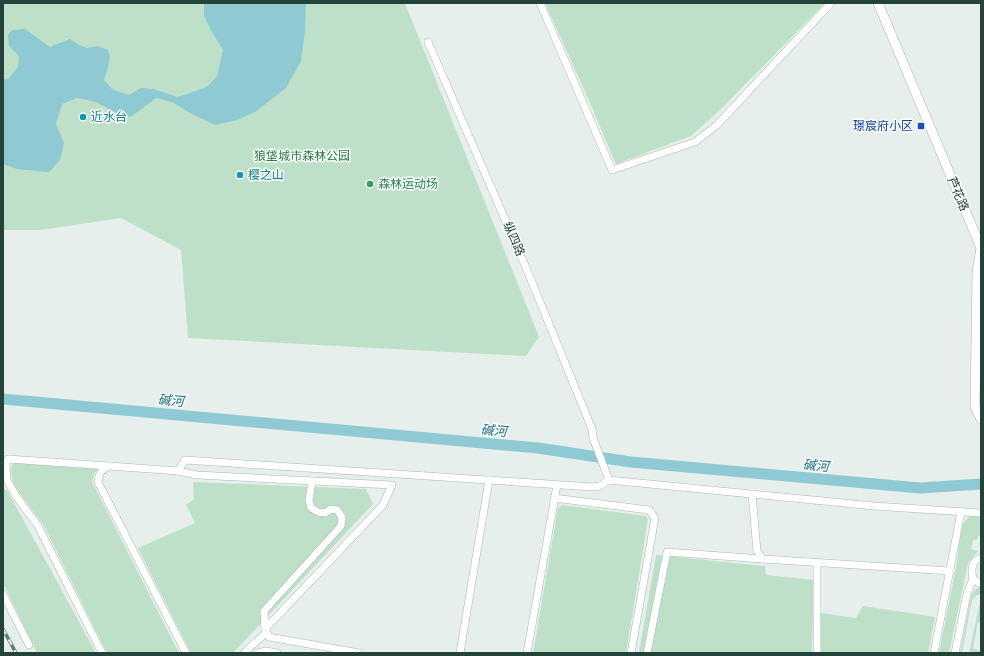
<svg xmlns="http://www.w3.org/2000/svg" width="984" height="656" font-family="Overpass,'Noto Sans SC',sans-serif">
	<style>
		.green { fill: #bfe0c8 }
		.water { fill: #8ec9d4 }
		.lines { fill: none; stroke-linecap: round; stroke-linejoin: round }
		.river { stroke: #8ec9d4; stroke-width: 11 }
		.minor-casing { stroke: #a8b8b2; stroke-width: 8 }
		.tertiary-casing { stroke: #a8b8b2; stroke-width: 10 }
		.minor { stroke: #fff; stroke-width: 7 }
		.tertiary { stroke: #fff; stroke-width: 9 }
		.rail-casing { stroke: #5f7d75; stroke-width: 3.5 }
		.rail { stroke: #f7fbf9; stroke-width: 2; stroke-dasharray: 6; stroke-linecap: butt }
		.culture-dot { fill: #0f9aa8; stroke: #f7fbf9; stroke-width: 1.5 }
		.transit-dot { fill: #1a4fb4; stroke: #f7fbf9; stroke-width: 1.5 }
		.leisure-dot { fill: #2e9e5b; stroke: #f7fbf9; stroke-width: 1.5 }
		.labels { text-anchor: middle; stroke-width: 3; stroke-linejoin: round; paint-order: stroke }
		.culture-label { font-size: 12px; fill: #0d838f; stroke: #f7fbf9; text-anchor: start }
		.transit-label { font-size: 12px; fill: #164399; stroke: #f7fbf9; text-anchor: end }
		.park-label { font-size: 12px; fill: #2d7a4b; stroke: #f7fbf9 }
		.leisure-label { font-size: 12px; fill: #27864d; stroke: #f7fbf9; text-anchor: start }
		.street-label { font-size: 12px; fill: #24423a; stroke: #f7fbf9 }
		.water-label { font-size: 13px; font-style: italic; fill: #1c6f80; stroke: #f7fbf9 }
	</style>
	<rect width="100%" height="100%" fill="#e6efeb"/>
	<g class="green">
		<path d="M3,3h402l134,334 -13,19 -338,-18 -7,-88 -60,-32 -81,12h-37z"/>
		<path d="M545,3h280l-104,106 -30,27 -75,28 -29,-68z"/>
		<path d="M13,463l87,6 -6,4 -2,9 87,171h-72l-63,-127 -31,-42 -2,-14z"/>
		<path d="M193,482l173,7 7,15 -140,149h-42l-53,-105 57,-25 -9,-18 8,-6z"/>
		<path d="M3,489l4,1 89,163h-59l-34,-70z"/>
		<path d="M562,505l84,11 2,3 -22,134h-93l25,-145z"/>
		<path d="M970,516l11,1v20l-3,-1 -1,4h-4l-2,9 7,2 -10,12 -19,90h-10l18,-91 4,-33 3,-7z"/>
		<path d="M656,555l109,11 1,9 48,5 -2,73h-173z"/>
		<path d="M981,587v6l-5,3 -4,4 -10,53h-2l11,-57c3,-5 4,-8 10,-9z"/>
		<path d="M981,603v20l-3,-1 -5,26 1,1 7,2v2h-12l10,-47z"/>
		<path d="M863,606l72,11 -7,36h-107v-40l35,5z"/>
	</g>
	<path class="water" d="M204,3h102l-1,28 -4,30 -15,27 -31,24 -18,8 -22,5 -25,-12 -18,-11 -16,-4 -13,10 -13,9 -12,-3 -22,-12 -19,-4 -15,6 -6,20 8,19 -4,17 -11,12 -32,-3 -14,-5v-84l6,-2 9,-11 1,-11 -10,-10 -1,-11 4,-5 13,-1 25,18 20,-8 9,6 8,3 10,-2 10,3 3,7 -2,12 -4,12 8,9 17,6 12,-7 13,1 23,8 11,-3 20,-8 9,-10 6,-26 -10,-16 -9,-18z"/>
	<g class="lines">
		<path class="river" d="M3,399l535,49 93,14 289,26 61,-4"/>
		<defs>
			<g id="minor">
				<path d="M540,3l72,167 83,-28 22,-17 114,-122"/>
				<path d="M428,42l99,228 65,159 1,9 16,42"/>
				<path d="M178,471l19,4 195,10 -9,20 -118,124 4,8 90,16"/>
				<path d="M752,494l5,57 6,8 187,12"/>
				<path d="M554,498l95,12 6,8 -24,135"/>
				<path d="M981,558c-10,3 -10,12 -8,21l6,4h2"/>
				<path d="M3,594l26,51"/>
				<path d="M265,629l-1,-18 77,-85 1,-9 -5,-7 -6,-1 -6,4 -7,-1 -7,-4 -2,-8 3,-19"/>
				<path d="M102,653l-64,-127 -22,-30 -9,-16 -1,-17 2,-4 101,7"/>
				<path d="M186,653l-88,-171c1,-10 3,-11 11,-16l69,5 7,-11 408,27 7,-1 9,-6 265,26 107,7"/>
				<path d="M244,653l23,-21"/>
				<path d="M258,653l7,-2 12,2"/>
				<path d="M460,653l29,-173"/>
				<path d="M527,653l30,-168"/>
				<path d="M647,653l20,-101 96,7"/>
				<path d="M817,653v-91"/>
				<path d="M934,653l27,-141"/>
				<path d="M955,653l12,-59 6,-15"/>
			</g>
			<path id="tertiary" d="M878,3l103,245 -4,24 -2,135 6,12"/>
		</defs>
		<use href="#minor" class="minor-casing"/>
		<use href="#tertiary" class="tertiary-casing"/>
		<use href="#minor" class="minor"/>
		<use href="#tertiary" class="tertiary"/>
		<defs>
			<path id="rail" d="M3,629l13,24"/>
		</defs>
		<use href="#rail" class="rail-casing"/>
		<use href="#rail" class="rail"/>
	</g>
	<g class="culture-dot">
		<circle cx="83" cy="117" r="4"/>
		<circle cx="240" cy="175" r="4"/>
	</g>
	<rect class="transit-dot" x="917" y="122" width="8" height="8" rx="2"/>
	<circle class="leisure-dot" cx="370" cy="184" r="4"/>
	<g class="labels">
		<g class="culture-label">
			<text x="91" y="121">近水台</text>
			<text x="248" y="179">樱之山</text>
		</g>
		<g class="transit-label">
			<text x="913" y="130">璟宸府小区</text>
		</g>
		<g class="park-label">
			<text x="302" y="160">狼垡城市森林公园</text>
		</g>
		<g class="leisure-label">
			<text x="378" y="188">森林运动场</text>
		</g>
		<g class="street-label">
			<text transform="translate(958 194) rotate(67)" y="4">芦花路</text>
			<text transform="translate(514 239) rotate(67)" y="4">纵四路</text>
		</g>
		<g class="water-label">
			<text transform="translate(171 400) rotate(5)" y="5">碱河</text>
			<text transform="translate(494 430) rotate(5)" y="5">碱河</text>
			<text transform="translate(816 465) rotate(5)" y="5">碱河</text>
		</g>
	</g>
	<rect width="984" height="656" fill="none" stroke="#24423a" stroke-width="8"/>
</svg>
